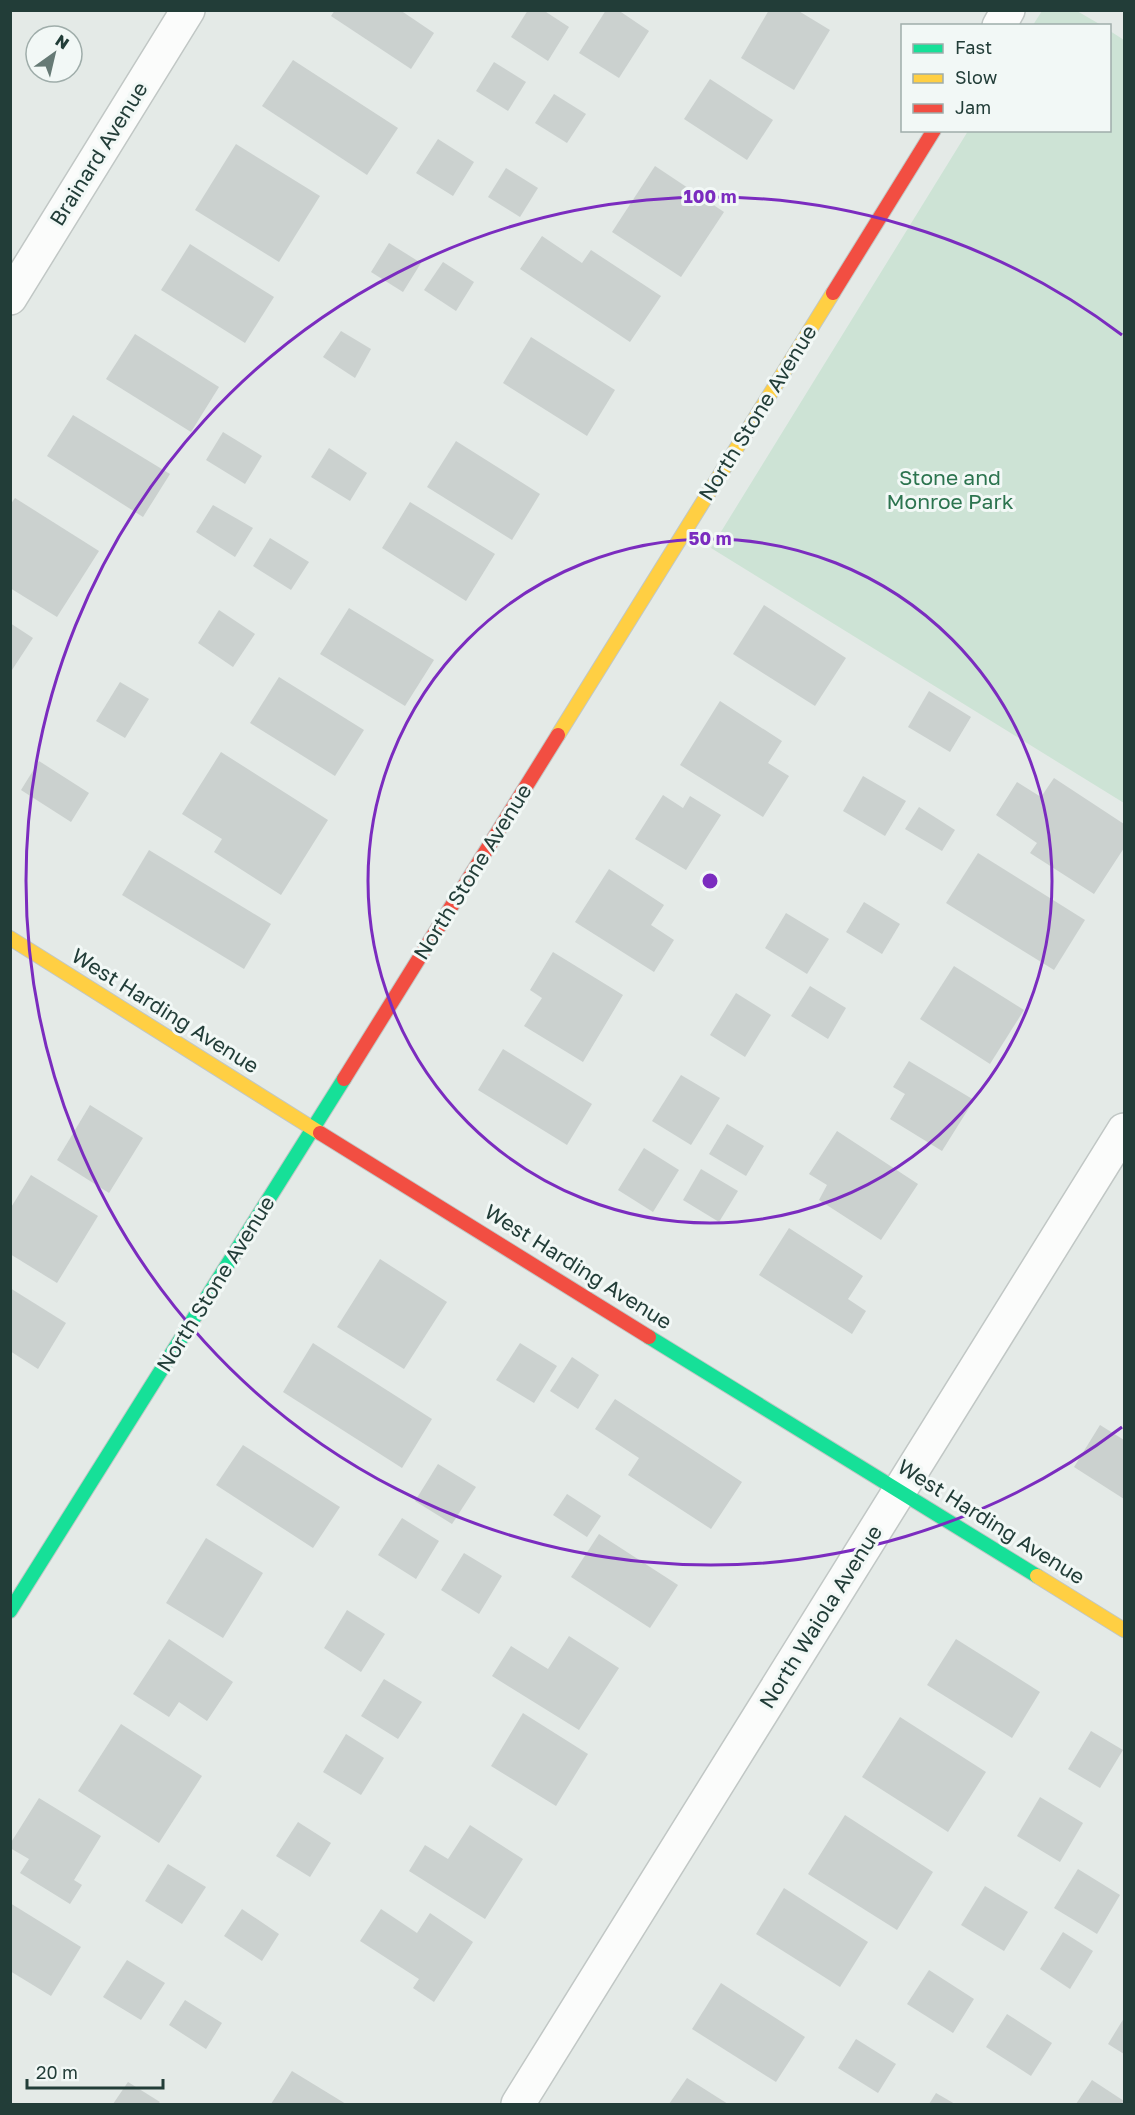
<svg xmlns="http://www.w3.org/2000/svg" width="1135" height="2115" font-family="'Golos Text',sans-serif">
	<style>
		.green { fill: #cde3d5 }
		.building { fill: #cbd1cf }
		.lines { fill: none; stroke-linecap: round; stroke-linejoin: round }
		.street-casing { stroke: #c1c7c5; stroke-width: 36 }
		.fast-casing { stroke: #c0c7c5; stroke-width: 16 }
		.slow-casing { stroke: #c0c7c5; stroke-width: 16 }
		.jam-casing { stroke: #c0c7c5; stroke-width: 16 }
		.street { stroke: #fbfcfb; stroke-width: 33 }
		.fast { stroke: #16e098; stroke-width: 14 }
		.slow { stroke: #ffcf43; stroke-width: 14 }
		.jam { stroke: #f24e42; stroke-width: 14 }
		.ring { fill: none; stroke: #7b2cbf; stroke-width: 3 }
		.labels { text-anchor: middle; stroke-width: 6; stroke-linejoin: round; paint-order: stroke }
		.street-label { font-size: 21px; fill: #223d38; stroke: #f2f8f6 }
		.park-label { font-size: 21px; fill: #2c744f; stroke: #f2f8f6 }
		.centre { fill: #7b2cbf; stroke: #f2f8f6; stroke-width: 3 }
		.ring-label { font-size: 18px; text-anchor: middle; font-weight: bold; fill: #7b2cbf; stroke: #f2f8f6; stroke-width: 6; stroke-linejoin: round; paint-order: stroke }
	</style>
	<rect width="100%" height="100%" fill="#e4eae7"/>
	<g class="green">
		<path d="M1042,11h35l24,14h-68z"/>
		<path d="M1110,31l14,9v763l-413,-255 257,-417 142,-1z"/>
	</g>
	<g class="building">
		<path d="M335,10h65l34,23 -23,36 -80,-53z"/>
		<path d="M528,10h15l26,17 -21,34 -37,-24z"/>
		<path d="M606,10h12l31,21 -30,47 -40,-25z"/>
		<path d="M769,10h28l33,20 -36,60 -53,-32z"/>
		<path d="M293,60l105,68 -31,47 -105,-69z"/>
		<path d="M494,62l32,20 -18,29 -32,-20z"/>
		<path d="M710,79l63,41 -26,40 -63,-41z"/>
		<path d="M554,94l32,20 -19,29 -32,-20z"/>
		<path d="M438,139l36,23 -21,34 -37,-23z"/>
		<path d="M236,144l84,52 -41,66 -84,-52z"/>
		<path d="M655,166l69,46 -43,65 -69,-45z"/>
		<path d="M506,168l32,20 -18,29 -32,-20z"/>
		<path d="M542,236l40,27 9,-13 70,46 -31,46 -110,-73z"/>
		<path d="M389,243l32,20 -18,29 -32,-20z"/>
		<path d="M190,244l84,53 -29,46 -84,-53z"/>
		<path d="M443,262l31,20 -18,29 -32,-21z"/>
		<path d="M341,331l30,18 -16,29 -32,-21z"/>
		<path d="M135,334l84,53 -28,45 -85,-53z"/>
		<path d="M531,337l84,53 -28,46 -84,-53z"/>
		<path d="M73,415l97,59 -27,43 -96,-61z"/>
		<path d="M223,432l39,24 -17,28 -39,-24z"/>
		<path d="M456,441l84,53 -28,46 -85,-53z"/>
		<path d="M329,448l38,25 -17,28 -39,-24z"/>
		<path d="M15,498l84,53 -42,66 -47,-29v-83z"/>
		<path d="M410,502l85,52 -29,47 -84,-53z"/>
		<path d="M213,505l40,23 -18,29 -39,-25z"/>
		<path d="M270,538l39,24 -18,28 -38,-24z"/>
		<path d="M764,605l82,53 -31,48 -82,-52z"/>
		<path d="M349,608l85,52 -29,46 -85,-52z"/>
		<path d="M219,610l36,24 -22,33 -35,-24z"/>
		<path d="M10,623l23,15 -23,35z"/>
		<path d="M279,677l85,53 -29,46 -85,-53z"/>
		<path d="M120,682l29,17 -24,39 -29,-17z"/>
		<path d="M929,691l42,26 -21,35 -42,-25z"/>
		<path d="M720,701l62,40 -14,22 21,13 -26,41 -83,-52z"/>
		<path d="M221,752l107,68 -47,75 -67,-43 8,-13 -40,-25z"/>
		<path d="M39,761l50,32 -18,29 -50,-32z"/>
		<path d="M863,776l43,25 -21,35 -42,-25z"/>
		<path d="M1054,778l70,46v24l-30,46 -64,-41 7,-10 -41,-28 21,-33 24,15z"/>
		<path d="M663,795l20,13 7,-12 31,19 -35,55 -51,-31z"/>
		<path d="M919,807l36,23 -13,21 -37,-22z"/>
		<path d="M149,850l122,74 -27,45 -122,-74z"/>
		<path d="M978,853l107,67 -31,50 -108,-67z"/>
		<path d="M609,869l55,36 -13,20 23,15 -20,32 -79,-50z"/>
		<path d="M864,902l36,22 -18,30 -36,-22z"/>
		<path d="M786,913l43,26 -22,35 -42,-26z"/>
		<path d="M553,952l70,43 -40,67 -59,-36 18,-28 -12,-8z"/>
		<path d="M954,966l70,44 -34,54 -70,-45z"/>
		<path d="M810,986l36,22 -18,31 -37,-23z"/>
		<path d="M736,993l35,22 -26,42 -35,-22z"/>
		<path d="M503,1049l89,55 -25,41 -89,-55z"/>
		<path d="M909,1061l65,39 -32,51 -52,-32 15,-25 -12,-7z"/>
		<path d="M681,1075l39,23 -29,47 -39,-24z"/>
		<path d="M90,1105l53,33 -34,55 -52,-33z"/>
		<path d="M727,1124l37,22 -18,30 -37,-22z"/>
		<path d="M837,1131l81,53 -37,56 -62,-40 8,-15 -18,-11z"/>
		<path d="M644,1148l35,22 -26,42 -35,-22z"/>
		<path d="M701,1169l37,22 -19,31 -36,-22z"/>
		<path d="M31,1175l67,41 -41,67 -47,-29v-45z"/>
		<path d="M789,1228l74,48 -15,23 18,12 -14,23 -93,-59z"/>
		<path d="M380,1259l67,43 -43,67 -67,-42z"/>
		<path d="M10,1288l56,35 -28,46 -28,-18z"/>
		<path d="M313,1343l119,76 -30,49 -119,-76z"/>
		<path d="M520,1343l37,23 -23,37 -38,-23z"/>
		<path d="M572,1357l27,18 -21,34 -28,-18z"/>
		<path d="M615,1399l127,83 -31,47 -83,-54 11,-17 -44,-29z"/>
		<path d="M1100,1425l24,15v59l-50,-32z"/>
		<path d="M243,1445l97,62 -27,41 -97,-63z"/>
		<path d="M438,1464l38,23 -24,37 -37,-23z"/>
		<path d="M567,1494l34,22 -14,21 -34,-22z"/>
		<path d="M402,1518l37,23 -23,38 -38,-24z"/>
		<path d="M599,1534l79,51 -28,43 -79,-51z"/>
		<path d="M206,1538l57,35 -40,65 -57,-35z"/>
		<path d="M464,1553l38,23 -23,38 -38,-24z"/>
		<path d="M347,1610l38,24 -24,38 -37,-24z"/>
		<path d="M569,1636l50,32 -40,62 -87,-54 19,-30 37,23z"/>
		<path d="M169,1639l64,43 -26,39 -28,-19 -10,15 -36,-23z"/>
		<path d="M956,1639l84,53 -28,46 -85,-53z"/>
		<path d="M384,1679l38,23 -24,37 -37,-23z"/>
		<path d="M523,1713l65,41 -32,52 -65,-40z"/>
		<path d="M900,1717l86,55 -38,60 -86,-55z"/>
		<path d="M121,1724l81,52 -43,67 -81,-52z"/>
		<path d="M1091,1731l32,19 -23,38 -32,-19z"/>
		<path d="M346,1734l38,24 -23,37 -38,-23z"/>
		<path d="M1040,1797l43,26 -23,39 -43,-26z"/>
		<path d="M39,1798l62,38 -27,44 8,5 -12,19 -50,-31 9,-14 -19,-11v-4z"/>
		<path d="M845,1815l88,57 -36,58 -89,-56z"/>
		<path d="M298,1822l33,21 -21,34 -34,-21z"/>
		<path d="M470,1825l53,34 -38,60 -76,-48 16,-26 23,14z"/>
		<path d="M168,1864l38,23 -24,37 -37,-23z"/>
		<path d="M1078,1869l42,26 -23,39 -43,-26z"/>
		<path d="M985,1886l43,26 -24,39 -43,-26z"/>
		<path d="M784,1888l84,54 -28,45 -84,-53z"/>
		<path d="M10,1903l71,44 -30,49 -41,-25z"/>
		<path d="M242,1909l37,25 -17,27 -38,-25z"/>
		<path d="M381,1909l36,24 13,-20 43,29 -39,60 -21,-14 6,-9 -59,-38z"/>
		<path d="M1063,1932l30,19 -23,38 -30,-20z"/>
		<path d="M127,1960l38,23 -24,37 -38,-23z"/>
		<path d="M929,1970l45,29 -21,34 -46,-29z"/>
		<path d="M721,1983l84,54 -29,45 -84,-53z"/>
		<path d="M185,2000l37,23 -16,26 -37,-24z"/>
		<path d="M1007,2014l45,29 -21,33 -45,-29z"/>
		<path d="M1124,2018v36l-16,-10z"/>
		<path d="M856,2039l40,25 -18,29 -40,-25z"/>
		<path d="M292,2071l54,33h-75z"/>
		<path d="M687,2078l41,26h-59z"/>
		<path d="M1092,2080l32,21v3h-48z"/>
		<path d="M128,2082l32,20 -2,2h-45z"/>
		<path d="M936,2093l19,11h-26z"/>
	</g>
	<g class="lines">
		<defs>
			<g id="street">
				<path d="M999,26l9,-16"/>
				<path d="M10,298l178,-288"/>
				<path d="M518,2104l606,-974"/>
			</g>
			<g id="fast">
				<path d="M649,1337l388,239"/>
				<path d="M10,1611l334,-532"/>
			</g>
			<g id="slow">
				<path d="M558,735l275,-442"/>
				<path d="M10,938l310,195"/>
				<path d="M1037,1576l87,54"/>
			</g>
			<g id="jam">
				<path d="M833,293l101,-163"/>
				<path d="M344,1079l214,-344"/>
				<path d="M320,1133l329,204"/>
			</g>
		</defs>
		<use href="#street" class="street-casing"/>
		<use href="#fast" class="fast-casing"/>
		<use href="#slow" class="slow-casing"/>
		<use href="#jam" class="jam-casing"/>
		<use href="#street" class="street"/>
		<use href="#fast" class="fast"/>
		<use href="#slow" class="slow"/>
		<use href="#jam" class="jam"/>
	</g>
	<g class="ring">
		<circle cx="710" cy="881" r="342"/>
		<path d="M1122 1427A684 684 0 1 1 1122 335"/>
	</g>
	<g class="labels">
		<g class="street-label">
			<text transform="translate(99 154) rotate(-58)" y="7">Brainard Avenue</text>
			<text transform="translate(758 413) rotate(-58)" y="7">North Stone Avenue</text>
			<text transform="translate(473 872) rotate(-58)" y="7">North Stone Avenue</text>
			<text transform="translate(165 1011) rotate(32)" y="7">West Harding Avenue</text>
			<text transform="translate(578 1267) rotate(32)" y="7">West Harding Avenue</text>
			<text transform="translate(216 1284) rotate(-58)" y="7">North Stone Avenue</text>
			<text transform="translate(991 1522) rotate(32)" y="7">West Harding Avenue</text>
			<text transform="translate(821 1617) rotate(-58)" y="7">North Waiola Avenue</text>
		</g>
		<g class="park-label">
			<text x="950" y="485">Stone and<tspan x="950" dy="24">Monroe Park</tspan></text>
		</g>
	</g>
	<circle cx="710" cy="881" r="9" class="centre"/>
	<g class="ring-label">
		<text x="710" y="203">100 m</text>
		<text x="710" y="545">50 m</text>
	</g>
	<rect width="1135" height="2115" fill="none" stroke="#223d38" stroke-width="24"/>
	<rect x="901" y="24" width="210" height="108" fill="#f2f8f6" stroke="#9fadaa" stroke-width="1.5"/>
	<rect x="913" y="44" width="30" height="9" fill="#16e098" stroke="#9fadaa" stroke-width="1.5"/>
	<text x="955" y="54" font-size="18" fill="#223d38">Fast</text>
	<rect x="913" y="74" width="30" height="9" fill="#ffcf43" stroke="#9fadaa" stroke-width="1.5"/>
	<text x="955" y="84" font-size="18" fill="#223d38">Slow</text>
	<rect x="913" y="104" width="30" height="9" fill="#f24e42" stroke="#9fadaa" stroke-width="1.5"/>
	<text x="955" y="114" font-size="18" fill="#223d38">Jam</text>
	<g transform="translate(54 54) rotate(34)"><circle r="28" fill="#f2f8f6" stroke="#9fadaa" stroke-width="1.5"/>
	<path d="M0-4.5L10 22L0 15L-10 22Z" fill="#667a75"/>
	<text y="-9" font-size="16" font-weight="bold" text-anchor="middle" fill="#223d38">N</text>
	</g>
	<path d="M27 2079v9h136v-9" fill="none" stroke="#223d38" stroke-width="3"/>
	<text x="36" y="2079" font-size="18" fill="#223d38" stroke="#f2f8f6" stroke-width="4.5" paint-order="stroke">20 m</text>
</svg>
